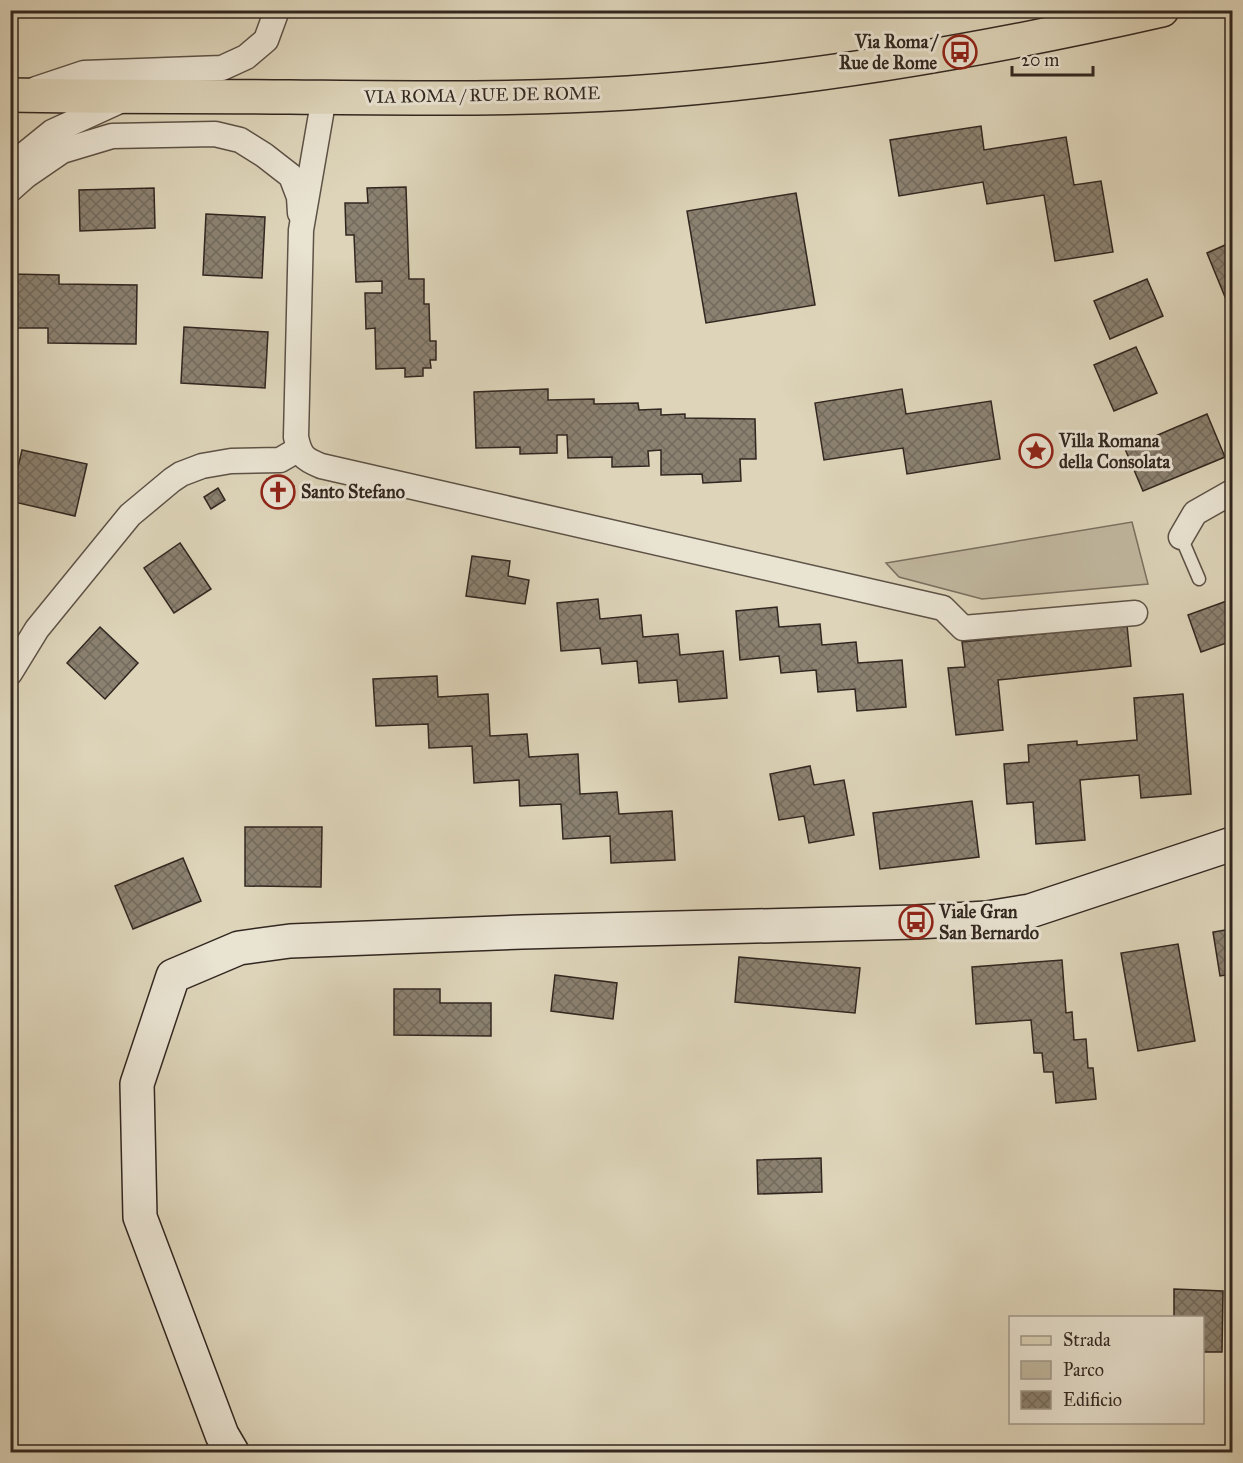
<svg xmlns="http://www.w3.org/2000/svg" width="1243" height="1463" font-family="'IM FELL Great Primer',serif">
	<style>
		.green { fill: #c0b79f; stroke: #796f60; stroke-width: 1.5 }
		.building { fill: url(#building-cross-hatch); stroke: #322720; stroke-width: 1.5 }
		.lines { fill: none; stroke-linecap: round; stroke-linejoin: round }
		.lane-casing { stroke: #5d5246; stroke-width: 15 }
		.street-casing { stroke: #5d5246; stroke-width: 27 }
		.secondary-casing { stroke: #322720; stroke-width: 36 }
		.primary-casing { stroke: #322720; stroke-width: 36 }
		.lane { stroke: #e9e3d2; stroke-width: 12 }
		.street { stroke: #e9e3d2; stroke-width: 24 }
		.secondary { stroke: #e9e3d2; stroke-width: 33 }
		.primary { stroke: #ddd4b9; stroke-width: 33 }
		.labels { text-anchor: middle; stroke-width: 6; stroke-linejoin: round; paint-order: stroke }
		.poi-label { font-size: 18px; font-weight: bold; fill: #322720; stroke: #e9e3d2; text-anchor: start }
		.street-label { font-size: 18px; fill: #322720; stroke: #e9e3d2 }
	</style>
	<defs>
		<pattern id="building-cross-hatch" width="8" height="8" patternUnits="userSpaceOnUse" patternTransform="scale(1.5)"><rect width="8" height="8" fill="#8b8170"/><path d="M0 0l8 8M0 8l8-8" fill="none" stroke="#726a5c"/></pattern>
	</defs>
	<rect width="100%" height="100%" fill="#ddd4b9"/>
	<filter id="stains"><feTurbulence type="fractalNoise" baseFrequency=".00333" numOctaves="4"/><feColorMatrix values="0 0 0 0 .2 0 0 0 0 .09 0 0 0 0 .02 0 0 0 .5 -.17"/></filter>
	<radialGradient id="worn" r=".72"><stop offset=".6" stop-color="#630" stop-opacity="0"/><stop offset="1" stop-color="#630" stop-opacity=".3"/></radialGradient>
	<path class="green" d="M1132,522l16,62 -166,15 -83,-22 -13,-14z"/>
	<g class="building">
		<path d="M981,126l3,24 82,-13 8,48 27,-4 12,71 -58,9 -11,-66 -57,9 -4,-22 -84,14 -9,-56z"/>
		<path d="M406,187l3,92h15v25h5l1,37h6v19h-6l1,8h-8v8l-18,1v-9l-29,1 -1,-41 -9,1 -1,-36h17v-12l-26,1 -2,-47h-8l-1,-32h23l-1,-15z"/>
		<path d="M154,188l1,40 -75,3 -1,-41z"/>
		<path d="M796,193l19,112 -109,18 -19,-112z"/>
		<path d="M206,214l59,3 -3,61 -59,-3z"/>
		<path d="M1232,242v72l-25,-61z"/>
		<path d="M10,274l49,1v9l78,1 -1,59 -88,-1v-15h-38z"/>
		<path d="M1147,279l16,37 -53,23 -16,-38z"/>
		<path d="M184,327l84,5 -3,56 -84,-5z"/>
		<path d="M1136,347l21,46 -43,18 -20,-46z"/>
		<path d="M548,389v11l46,-1v5l44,-1 1,7 22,-1v6l24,-1v4l70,1 1,40h-16l1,22 -38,2 -1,-9 -41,1v-25l-13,1 1,15 -37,1v-10l-44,1 -1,-23h-10v18l-37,1v-7l-44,1 -2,-56z"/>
		<path d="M902,389l4,25 85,-13 9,58 -93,15 -4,-26 -79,12 -9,-57z"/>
		<path d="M1207,414l18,43 -82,34 -18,-42z"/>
		<path d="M22,450l65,14 -12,52 -65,-15z"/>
		<path d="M267,479l27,7 -4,18 -27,-7z"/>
		<path d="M218,488l7,12 -14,9 -7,-12z"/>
		<path d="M180,543l31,46 -37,24 -30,-45z"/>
		<path d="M472,556l38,5 -2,15 21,4 -4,24 -59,-8z"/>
		<path d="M598,599l2,20 41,-4 2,22 35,-3 2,21 43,-4 4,47 -48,4 -2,-22 -38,3 -2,-22 -35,3 -2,-16 -39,3 -4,-48z"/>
		<path d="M1232,599v42l-31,11 -13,-37z"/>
		<path d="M777,607l2,20 41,-3 2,21 34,-3 2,21 44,-3 4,47 -49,4 -2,-22 -37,3 -2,-22 -35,3 -2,-17 -39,4 -4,-49z"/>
		<path d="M1127,625l4,41 -133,14 5,50 -47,5 -8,-67 17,-1 -3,-25z"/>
		<path d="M100,627l38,36 -33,36 -38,-36z"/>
		<path d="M437,676l1,21 50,-3 2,42 37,-2 2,23 49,-3 2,40 37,-2 2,22 53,-3 3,49 -64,3 -1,-27 -47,3 -2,-35 -41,2 -1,-26 -45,3 -2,-37 -43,2 -1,-24 -52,2 -3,-47z"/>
		<path d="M1183,694l8,100 -50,4 -2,-23 -59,5 5,60 -49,4 -3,-42 -26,2 -3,-40 25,-2 -1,-17 49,-4v4l60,-5 -3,-42z"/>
		<path d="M810,766l4,19 30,-5 10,55 -45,8 -5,-27 -25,4 -9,-46z"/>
		<path d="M972,801l7,56 -99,12 -7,-56z"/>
		<path d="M245,827h77l-1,60 -76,-1z"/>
		<path d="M183,858l18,43 -68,28 -18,-43z"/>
		<path d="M1232,929v45l-12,2 -7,-44z"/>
		<path d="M1178,944l17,97 -57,10 -17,-98z"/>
		<path d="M739,957l121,11 -5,45 -120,-11z"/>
		<path d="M1062,960l4,53 6,-1 2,28 12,-1 2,29h5l3,31 -40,4 -3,-31h-9l-2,-19h-8l-3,-33 -55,4 -4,-57z"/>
		<path d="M555,975l62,8 -4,36 -62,-8z"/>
		<path d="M394,989h46v14h51v33l-97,-1z"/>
		<path d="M821,1158l1,34 -64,2 -1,-34z"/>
		<path d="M1174,1289l49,2 -1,61h-20v-34h-28z"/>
		<path d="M1228,1433l4,1v18h-5z"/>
	</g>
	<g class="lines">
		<defs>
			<path id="lane" d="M1181,537l18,42"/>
			<g id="street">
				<path d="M36,89l48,-16 138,-5 24,-11 20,-17 11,-30"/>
				<path d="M324,97l-23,133 -5,207c4,19 8,22 25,29l622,142 20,20 172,-15"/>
				<path d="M10,166l42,-34 72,-33"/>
				<path d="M10,190l17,-15 35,-24 50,-15 103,-2 25,6 24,15 27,21 8,21 1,16"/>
				<path d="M1181,537l14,-24 37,-21"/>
				<path d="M10,673l27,-44 93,-114 42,-35 9,-6 21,-8 29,-5 49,-1 19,-11"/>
			</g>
			<path id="secondary" d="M232,1452l-10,-17 -82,-218 -3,-133 36,-108 66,-28 51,-7 232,-9 394,-10 71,-4 43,-7 202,-67"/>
			<path id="primary" d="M10,95c94,2 187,1 280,2 112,1 225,3 338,-4 180,-12 358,-43 534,-83"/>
		</defs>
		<use href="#lane" class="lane-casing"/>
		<use href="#street" class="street-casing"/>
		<use href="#secondary" class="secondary-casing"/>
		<use href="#primary" class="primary-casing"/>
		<use href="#lane" class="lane"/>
		<use href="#street" class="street"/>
		<use href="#secondary" class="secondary"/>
		<use href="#primary" class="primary"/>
	</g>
	<defs>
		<symbol id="bus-ring" viewBox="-11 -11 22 22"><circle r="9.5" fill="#e9e3d2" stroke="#8f2418" stroke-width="1.5"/><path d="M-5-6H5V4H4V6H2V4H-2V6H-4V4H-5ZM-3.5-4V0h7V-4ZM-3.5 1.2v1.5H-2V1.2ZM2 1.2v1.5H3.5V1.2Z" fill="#8f2418"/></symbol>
		<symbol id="sight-ring" viewBox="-11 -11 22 22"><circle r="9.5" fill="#e9e3d2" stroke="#8f2418" stroke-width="1.5"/><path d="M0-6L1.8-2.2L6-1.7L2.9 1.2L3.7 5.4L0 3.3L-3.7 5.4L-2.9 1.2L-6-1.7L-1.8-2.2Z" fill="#8f2418"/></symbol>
		<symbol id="church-ring" viewBox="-11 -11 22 22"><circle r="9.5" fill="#e9e3d2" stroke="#8f2418" stroke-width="1.5"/><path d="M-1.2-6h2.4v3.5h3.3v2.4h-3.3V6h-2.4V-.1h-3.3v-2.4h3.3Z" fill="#8f2418"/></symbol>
	</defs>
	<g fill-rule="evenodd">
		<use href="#bus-ring" x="941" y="33" width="38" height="38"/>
		<use href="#sight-ring" x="1017" y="432" width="38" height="38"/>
		<use href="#church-ring" x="259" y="473" width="38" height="38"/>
		<use href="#bus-ring" x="897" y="903" width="38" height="38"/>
	</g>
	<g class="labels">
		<g class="poi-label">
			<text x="937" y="48" text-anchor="end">Via Roma /<tspan x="937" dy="21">Rue de Rome</tspan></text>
			<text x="1059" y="447">Villa Romana<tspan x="1059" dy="21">della Consolata</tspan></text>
			<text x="301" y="498">Santo Stefano</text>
			<text x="939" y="918">Viale Gran<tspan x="939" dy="21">San Bernardo</tspan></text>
		</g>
		<g class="street-label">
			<text transform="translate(482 95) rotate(-1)" y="6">VIA ROMA / RUE DE ROME</text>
		</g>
	</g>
	<rect width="1243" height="1463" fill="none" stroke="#ddd4b9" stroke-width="36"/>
	<rect x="12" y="12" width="1219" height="1439" fill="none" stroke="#322720" stroke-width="3"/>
	<rect x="18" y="18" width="1207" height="1427" fill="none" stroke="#322720" stroke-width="1.5"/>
	<rect x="1009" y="1316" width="195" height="108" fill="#e9e3d2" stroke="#a0988b" stroke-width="1.5"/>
	<rect x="1021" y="1336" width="30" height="9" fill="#ddd4b9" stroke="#a0988b" stroke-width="1.5"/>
	<text x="1063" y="1346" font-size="18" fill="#322720">Strada</text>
	<rect x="1021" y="1361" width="30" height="18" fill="#c0b79f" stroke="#a0988b" stroke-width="1.5"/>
	<text x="1063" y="1376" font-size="18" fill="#322720">Parco</text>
	<rect x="1021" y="1391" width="30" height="18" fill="url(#building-cross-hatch)" stroke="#a0988b" stroke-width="1.5"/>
	<text x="1063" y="1406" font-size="18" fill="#322720">Edificio</text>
	<path d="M1012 66v9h81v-9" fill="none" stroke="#322720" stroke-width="3"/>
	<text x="1021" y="66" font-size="18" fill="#322720" stroke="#e9e3d2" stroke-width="4.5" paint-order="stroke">20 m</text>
	<rect width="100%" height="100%" filter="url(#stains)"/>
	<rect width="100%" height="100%" fill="url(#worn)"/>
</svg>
